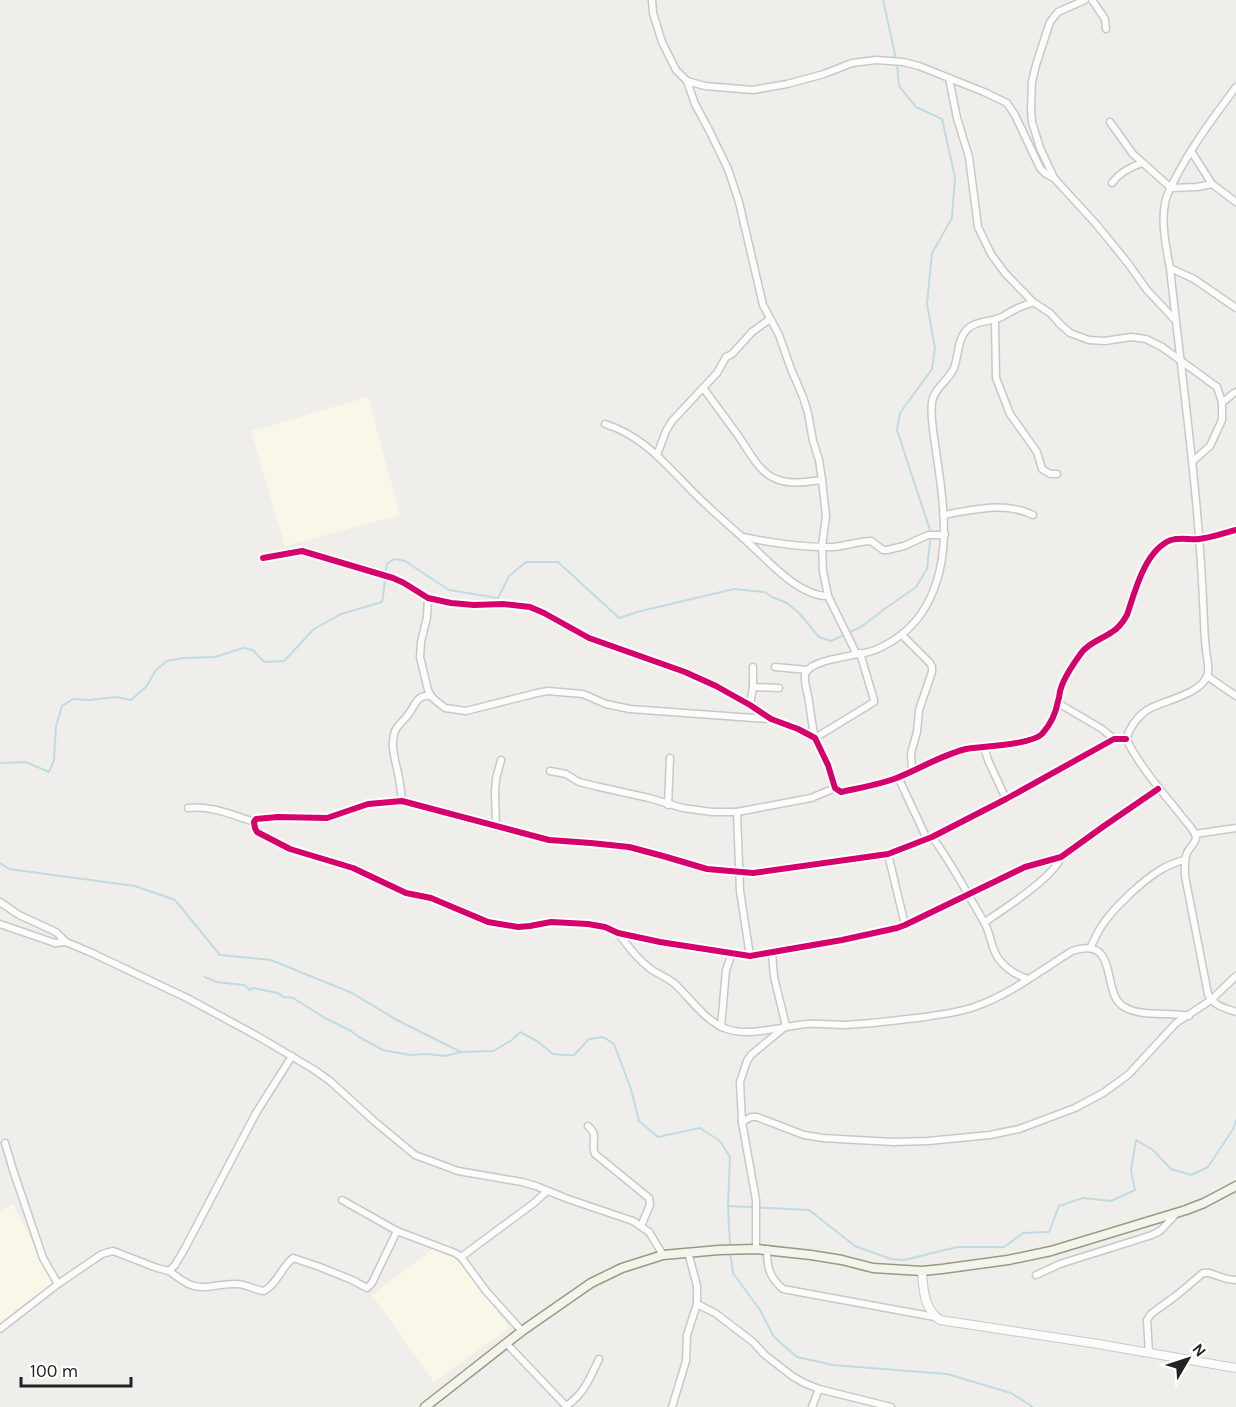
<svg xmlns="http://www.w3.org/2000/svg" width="1236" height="1407" font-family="Karla,sans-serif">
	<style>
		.education { fill: #f8f7e8 }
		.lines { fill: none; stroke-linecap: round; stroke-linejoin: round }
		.stream { stroke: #bfdbe3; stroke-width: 2 }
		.minor-casing { stroke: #c9c8c7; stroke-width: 9 }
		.tertiary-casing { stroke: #c9c8c7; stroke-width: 10 }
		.secondary-casing { stroke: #999a82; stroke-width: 11 }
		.minor { stroke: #fdfcfc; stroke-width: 6 }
		.tertiary { stroke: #fdfcfc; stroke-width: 8 }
		.secondary { stroke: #f4f4ed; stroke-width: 8 }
		.cycleway-casing { stroke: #fff; stroke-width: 10 }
		.cycleway { stroke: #d6006c; stroke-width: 6 }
	</style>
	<rect width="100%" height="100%" fill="#f0eeeb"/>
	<g class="education">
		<path d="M368,397l32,118 -115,31 -34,-115z"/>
		<path d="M13,1204l41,81 -54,43v-116z"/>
		<path d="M446,1239l63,89 -75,54 -62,-87z"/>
	</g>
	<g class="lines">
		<g class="stream">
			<path d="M883,0l13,59"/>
			<path d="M0,763l26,-1 23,10 5,-12 2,-34 6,-20 11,-7 16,1 27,-3 15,3 15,-13 10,-17 11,-9 16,-3 32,-1 28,-9 10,2 11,12 20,-1 30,-32 27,-15 41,-12c3,-13 2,-25 5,-38l7,-5 11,2 44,29 49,8 11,-22 17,-14h32l61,56 18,-6 97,-23 31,3 7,5 15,6 12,10 20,24 12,4 30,-14 25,-19 30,-21 11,-18 4,-36 -34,-103 3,-17 32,-44 3,-21 -8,-44 5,-51 20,-35 3,-41 -13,-58 -26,-12 -17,-21 -2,-22"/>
			<path d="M0,863l9,6 126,17 40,14 45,55 51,5 81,33 43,26 66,33 32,-1 19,-11 8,-8 17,9 16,13 11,1h10l15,-16 14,-2 11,7 17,45 8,32 19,16 42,-9 20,13 10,16 -2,49 2,40"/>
			<path d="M205,977l11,5 28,3 3,2 2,3 4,-2 20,4 7,2 3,3 10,1 32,20 26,13 8,6 24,13 27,5 17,-1 18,2 16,-4"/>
			<path d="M729,1206l80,4 46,36 36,13 13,1 53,-13h47l19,-14 26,-1 10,-26 24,-8 28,3 24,-11 -4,-19 5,-31 17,10 18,19 20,6 17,-8 25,-38 3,-9"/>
			<path d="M730,1252l3,21 27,37 14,27 23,20 36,8 114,9 64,19 22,14"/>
		</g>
		<defs>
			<g id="minor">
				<path d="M652,0l1,13 9,29 14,28 11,11 8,23 14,26 19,39 11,33 24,103 16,30 12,34 12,28 5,16 5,28 6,19 3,20 4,36 -4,30 1,25 5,25 28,57"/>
				<path d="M1085,0l-27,12 -8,10 -3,9 -11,34 -4,17 -1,27 1,13 8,26 14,30 42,46 31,38 20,28 28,30"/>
				<path d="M1092,0l13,19 1,10"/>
				<path d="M949,78l8,40 12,39 9,70 13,27 14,19 28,29 17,11 10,11 10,9 19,7 16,1 26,-4 15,2 16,8 55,40 5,15v18l-12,26 -17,15"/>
				<path d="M687,81l18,5 48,4 34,-6 37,-10 28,-11 24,-3 27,2 16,4 65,26 23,11 8,12 25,53 6,6 8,4"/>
				<path d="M1236,87c-23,31 -45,60 -62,94 -3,7 -8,14 -9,22 -4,21 1,44 5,65 12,111 28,221 33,332 1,17 1,34 3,50 1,8 3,16 2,23 -5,22 -45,27 -61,37 -10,7 -17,17 -21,29 16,31 36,52 57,79 4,5 12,13 13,19 0,6 -7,11 -9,16 -3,7 -2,15 -2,23l23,118c5,12 17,14 28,18"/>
				<path d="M1110,122l23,32 38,34 26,-1 15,-3"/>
				<path d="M1191,151l21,33 24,18"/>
				<path d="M1112,183c8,-11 18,-16 30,-20"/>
				<path d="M1170,268l24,11 42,29"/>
				<path d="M995,320l1,58 14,36 27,38 5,17 8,5h7"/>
				<path d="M704,389c11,15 22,30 33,45 11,15 21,38 39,45 15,6 31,3 46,1"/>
				<path d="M1222,402c6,-2 8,-8 14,-10"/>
				<path d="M605,424c39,12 62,42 90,70 19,19 41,37 61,56 18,17 45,46 72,46"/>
				<path d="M657,455l9,-24 6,-10 45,-48 9,-16 6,-3 20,-22 18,-13"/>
				<path d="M943,515c30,-5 61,-14 90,0"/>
				<path d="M743,537c29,6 59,11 90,10 13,-1 26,-6 38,-6l12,9h4l17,-4 24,-11h17"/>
				<path d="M263,558l39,-7 91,27 11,5 24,15 23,5 23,2 29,-1 27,3 14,6 45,25 96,34 31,14 34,19 21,14 27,10 17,9 13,27 7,23 6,4c18,-4 36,-7 53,-13 24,-9 47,-24 72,-30 16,-3 65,-4 76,-15 8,-9 14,-21 16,-33 2,-4 1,-9 3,-13 4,-13 13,-25 21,-36 8,-10 20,-13 30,-20 7,-4 11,-10 15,-17 8,-24 18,-65 44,-75 10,-3 19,0 28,-1 12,-1 25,-6 37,-9"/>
				<path d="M428,598l-1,19 -6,25 -1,15 8,33 3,6 4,4 10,8 21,3 71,-18 11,-2 35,3 23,10 24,5 139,10"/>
				<path d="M902,635l28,28 2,4v5l-13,38 -2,22 -6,21 1,18"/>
				<path d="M860,653l14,47v2l-59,36c-3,-12 -4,-24 -6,-36 -1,-8 -5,-19 -4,-27 3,-17 57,-19 70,-25 19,-8 34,-19 46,-36 33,-48 23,-108 15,-163 -2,-15 -6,-34 -4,-49 2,-14 17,-22 22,-34 5,-13 3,-32 16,-41 8,-6 17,-5 26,-8 8,-2 13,-7 20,-10 5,-3 11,-4 17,-7"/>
				<path d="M775,667l33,3"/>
				<path d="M1207,676l29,20"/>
				<path d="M753,687l26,1"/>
				<path d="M1058,703l44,26 12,10"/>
				<path d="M750,705l3,-18v-20"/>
				<path d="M1126,739h-12l-108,60 -74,38 -44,17 -135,19 -46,-4 -44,-13 -34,-9 -38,-4 -42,-3 -147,-39 -34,3 -41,14 -49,-1 -22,2 -2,3 1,6 2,4 33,17 63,19 53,25 25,5 57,24 30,5 12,-1 21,-4 37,2 17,3 13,6 42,9 90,14 92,-16 55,-12 8,-3 120,-58 36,-10 43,-31 54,-37"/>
				<path d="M984,747l4,13 18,39"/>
				<path d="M550,771l16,3 13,8 16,4 54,12 34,10 29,4h25l74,-14 24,-10"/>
				<path d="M898,777l29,62"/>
				<path d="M402,801c-1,-9 -2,-19 -4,-28 -3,-13 -8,-29 -3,-42 4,-8 11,-12 15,-19 6,-9 8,-18 21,-16"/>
				<path d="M668,805l2,-47"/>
				<path d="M188,808c22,-3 45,7 66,14"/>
				<path d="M737,812l3,79 10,65"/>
				<path d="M496,827l-1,-35 1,-13 5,-19"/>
				<path d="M1195,834l41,-6"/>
				<path d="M932,837c14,18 25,38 37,59 5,9 11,18 16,28 6,11 6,24 13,34 8,11 17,17 30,21"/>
				<path d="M888,854l17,71"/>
				<path d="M0,902l19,13 37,17 10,10"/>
				<path d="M985,922c19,-13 69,-45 76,-65"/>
				<path d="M0,924l55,19 11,-1 26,11 95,45 72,39 54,32 17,12 44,40 41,34 43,16 64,11 14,4 32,13 65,22 16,11 14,23"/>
				<path d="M618,933c10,13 20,27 34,37 8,5 16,8 23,14 15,14 28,34 47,43 24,12 59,-1 85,-3 12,-1 24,1 36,1 28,-1 55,-5 82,-8 17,-3 32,-4 49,-10 35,-12 66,-36 98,-56 49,-16 28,42 52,56 17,10 45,5 65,9"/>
				<path d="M1090,948c4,-7 7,-15 11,-21 12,-19 42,-47 61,-58 7,-4 15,-7 22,-9"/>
				<path d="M721,1027l5,-57 6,-16"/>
				<path d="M742,1122l9,-5h6l47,18 19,3 34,2 37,2 34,-1 62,-6 29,-6 56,-21 28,-15 14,-10 12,-9 47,-51 35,-23 25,-24"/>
				<path d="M588,1126c12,11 2,17 7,28l54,44 1,7 -9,21"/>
				<path d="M5,1143l8,27 30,88 15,26"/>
				<path d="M342,1200l55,31 58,22 6,4 25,34 36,40"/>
				<path d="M756,1249v-49l-14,-78 -2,-40 7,-21 4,-6 35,-29 -12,-49 -2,-25"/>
				<path d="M767,1249c0,18 2,28 16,40l152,28"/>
				<path d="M461,1257l73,-54 13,-12"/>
				<path d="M169,1271c10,7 21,17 34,16 11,0 22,-4 33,-3 11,0 18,6 28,7 13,-7 17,-23 29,-33l27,9 32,13 15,8 5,-5 25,-52"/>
				<path d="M1036,1275l24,-11 92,-29 8,-4 16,-17"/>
				<path d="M697,1304l18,9 38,29 12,13 27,21 12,7 15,6 72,18"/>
				<path d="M0,1329l58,-45 44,-30 11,-3 44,17 12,3 6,-6 9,-15 72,-137 36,-57"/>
				<path d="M506,1343l61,64"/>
				<path d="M1149,1353l-2,-33 4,-6 26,-19 26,-22h6l18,6 9,1"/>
				<path d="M566,1406c18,-12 24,-28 33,-47"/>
				<path d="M672,1407l14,-46 1,-26 10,-31v-18l-9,-34"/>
				<path d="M812,1407l7,-18"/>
			</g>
			<path id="tertiary" d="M922,1271c1,18 2,38 18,49l158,24 138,24"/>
			<path id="secondary" d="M425,1407l97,-76 69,-48 31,-15 41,-13 56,-5 37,-1 55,6 31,5 31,8 49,3 20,-2 66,-9 43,-9 135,-41 18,-7 32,-17"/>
		</defs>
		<use href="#minor" class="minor-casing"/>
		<use href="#tertiary" class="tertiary-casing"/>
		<use href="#secondary" class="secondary-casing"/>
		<use href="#minor" class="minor"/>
		<use href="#tertiary" class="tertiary"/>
		<use href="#secondary" class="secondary"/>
		<defs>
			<g id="cycleway">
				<path d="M263,558l39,-7 91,27 11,5 24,15 23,5 23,2 29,-1 27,3 14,6 45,25 96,34 31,14 34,19 21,14 27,10 17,9 13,27 7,23 6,4c18,-4 36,-7 53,-13 24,-9 47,-24 72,-30 16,-3 65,-4 76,-15 8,-9 14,-21 16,-33 2,-4 1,-9 3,-13 4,-13 13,-25 21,-36 8,-10 20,-13 30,-20 7,-4 11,-10 15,-17 8,-24 18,-65 44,-75 10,-3 19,0 28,-1 12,-1 25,-6 37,-9"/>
				<path d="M1126,739h-12l-108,60 -74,38 -44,17 -135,19 -46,-4 -44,-13 -34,-9 -38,-4 -42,-3 -147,-39 -34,3 -41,14 -49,-1 -22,2 -2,3 1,6 2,4 33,17 63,19 53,25 25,5 57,24 30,5 12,-1 21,-4 37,2 17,3 13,6 42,9 90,14 92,-16 55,-12 8,-3 120,-58 36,-10 43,-31 54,-37"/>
			</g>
		</defs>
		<use href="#cycleway" class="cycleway-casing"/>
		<use href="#cycleway" class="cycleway"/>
	</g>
	<g transform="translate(1188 1359) rotate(51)" stroke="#ffffff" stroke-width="4.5" paint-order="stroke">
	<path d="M0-4.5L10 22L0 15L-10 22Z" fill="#222222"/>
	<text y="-9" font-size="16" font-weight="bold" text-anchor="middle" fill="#222222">N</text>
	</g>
	<path d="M21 1377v9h110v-9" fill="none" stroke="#222222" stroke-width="3"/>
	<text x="30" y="1377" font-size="18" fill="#222222" stroke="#ffffff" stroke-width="4.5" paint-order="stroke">100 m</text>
</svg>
